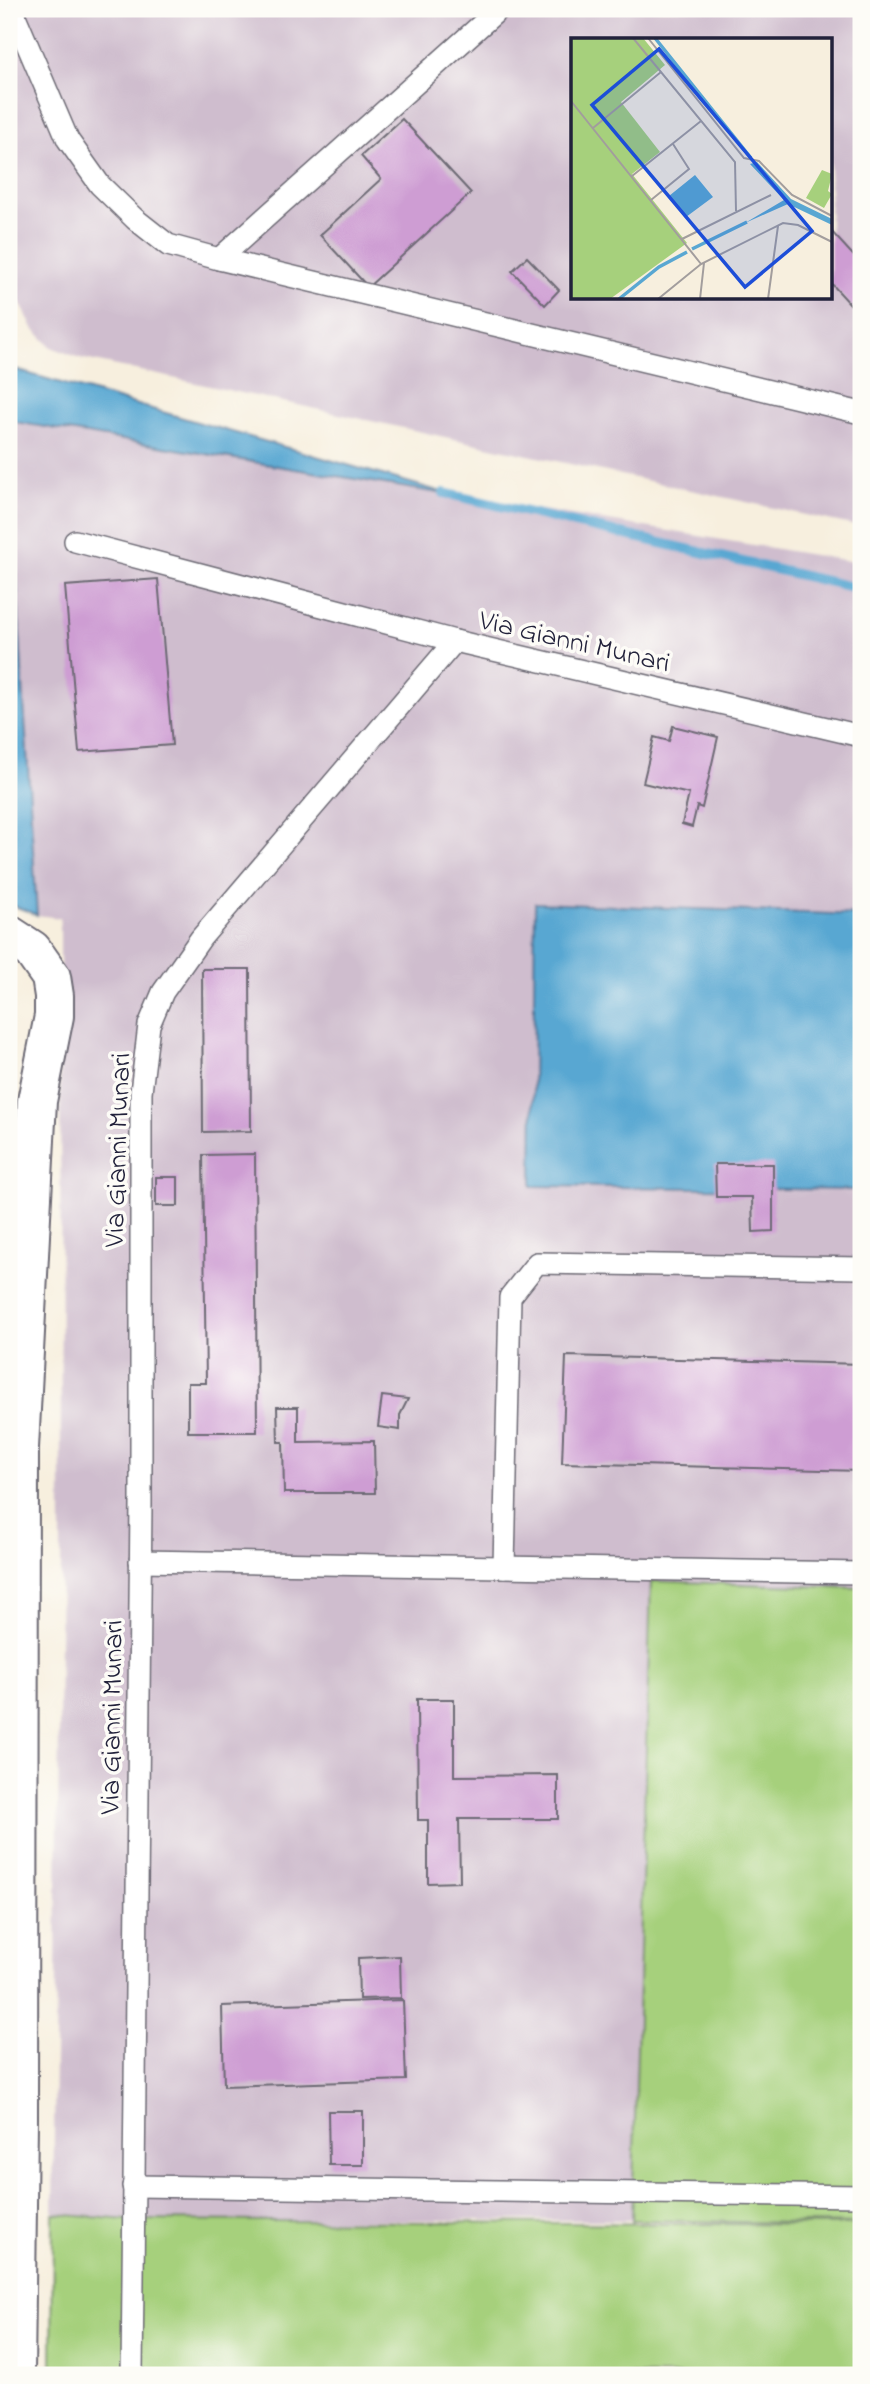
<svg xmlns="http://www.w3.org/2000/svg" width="870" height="2384" font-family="'Indie Flower',sans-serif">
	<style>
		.industrial { fill: #cfbdce; fill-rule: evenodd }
		.green { fill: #a6d07c; stroke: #64795c; stroke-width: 2 }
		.water { fill: #59a7d2; stroke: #3e6486; stroke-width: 2 }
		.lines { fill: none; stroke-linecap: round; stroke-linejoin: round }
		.stream { stroke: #59a7d2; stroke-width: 10 }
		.building { fill: #ce9dd3 }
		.lane-casing { stroke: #6d6a74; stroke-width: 24 }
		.street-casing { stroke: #6d6a74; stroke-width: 42 }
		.lane { stroke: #fff; stroke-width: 21 }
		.street { stroke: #fff; stroke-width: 38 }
		.labels { text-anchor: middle; stroke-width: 7; stroke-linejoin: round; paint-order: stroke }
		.street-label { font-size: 28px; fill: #22223b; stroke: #fdfcf7 }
		.inset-river { fill: none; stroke: #59a7d2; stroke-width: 3.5 }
		.inset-road { fill: none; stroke: #a29d9d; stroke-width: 2 }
		.view { fill: #1d4ed8; fill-opacity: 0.15; stroke: #1d4ed8; stroke-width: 3.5 }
		.inset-edge { fill: none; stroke: #22223b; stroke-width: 3.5 }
	</style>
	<rect width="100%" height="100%" fill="#fdfcf7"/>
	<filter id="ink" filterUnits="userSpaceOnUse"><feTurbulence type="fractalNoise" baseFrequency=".0143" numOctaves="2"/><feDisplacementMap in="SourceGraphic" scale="14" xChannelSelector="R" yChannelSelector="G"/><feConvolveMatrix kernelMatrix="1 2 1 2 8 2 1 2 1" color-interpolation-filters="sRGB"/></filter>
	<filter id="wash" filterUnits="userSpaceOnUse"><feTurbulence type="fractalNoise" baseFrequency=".00686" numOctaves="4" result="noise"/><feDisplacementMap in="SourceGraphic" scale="28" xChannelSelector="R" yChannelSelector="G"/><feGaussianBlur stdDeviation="1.57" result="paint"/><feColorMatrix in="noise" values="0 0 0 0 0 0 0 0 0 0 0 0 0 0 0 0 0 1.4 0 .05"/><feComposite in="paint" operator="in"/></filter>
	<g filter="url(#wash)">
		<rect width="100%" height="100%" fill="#f7efde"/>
		<g class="industrial">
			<path d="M9,9h852v518l-781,-169 -29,-11 -18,-19 -24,-47zM572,40h258v258h-258z"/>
			<path d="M9,421l852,142v1025l-210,-6 -19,638h-504l-75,-6 8,-652 -1,-644 -23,-3 -28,-459z"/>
		</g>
		<g class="green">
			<path d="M651,1581l210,7v636l-229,-4z"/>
			<path d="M53,2214l75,6 733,5v150h-809z"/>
		</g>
		<g class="water">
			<path d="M9,368l447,128 -447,-75z"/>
			<path d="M9,456l28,459 -28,-11z"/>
			<path d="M535,903l326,12v275l-329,-4z"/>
		</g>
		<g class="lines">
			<path class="stream" d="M444,493l417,96"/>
		</g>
		<g id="blocks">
			<g class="building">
				<path d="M402,119l69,74 -103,94 -48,-52 61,-56 -20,-23z"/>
				<path d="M830,230l31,34v52l-31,-34z"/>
				<path d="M527,257l32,33 -14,15 -33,-34z"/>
				<path d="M158,579l14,166 -93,7 -14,-166z"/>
				<path d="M673,726l45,11 -16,71 -5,-2 -5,21 -10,-3 7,-30 -46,-11 11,-46 15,4z"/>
				<path d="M202,969h48l1,162 -48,1z"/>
				<path d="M255,1154l2,278h-69v-49h18l-3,-228z"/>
				<path d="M715,1164h58v67l-20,1 -1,-35h-36z"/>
				<rect x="156" y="1177" width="22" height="29"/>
				<path d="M566,1356l295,8v107l-299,-8z"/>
				<path d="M382,1396l26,3 -8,16v15l-22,-3z"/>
				<path d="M277,1407h21v35l76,-1 1,52h-91l-1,-51h-5z"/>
				<path d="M417,1699h37v77l104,-1v44h-99l1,63 -32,1v-63h-10z"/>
				<path d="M400,1956l1,42 -42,1 -1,-41z"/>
				<path d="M403,2000l3,80 -182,6 -2,-80z"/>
				<path d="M328,2111h35v54h-34z"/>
			</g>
		</g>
	</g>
	<g filter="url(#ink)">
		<use href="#blocks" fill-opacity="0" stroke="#6d6a74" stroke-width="2"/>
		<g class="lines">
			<defs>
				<g id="lane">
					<path d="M12,9l56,131 32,45 35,34 33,26 51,14 642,154"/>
					<path d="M219,259l280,-250"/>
					<path d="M75,541l380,100 406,95"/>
					<path d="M140,1561l721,12"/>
					<path d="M504,1567l6,-270 27,-34 324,5"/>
					<path d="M133,2186l728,10"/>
					<path d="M132,2375l9,-871v-412l8,-67 14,-33 38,-54 254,-297"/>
				</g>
				<path id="street" d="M9,935l23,15 19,27 3,19v20l-17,85 -18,347 -1,673 -3,254"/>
			</defs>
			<use href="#lane" class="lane-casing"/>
			<use href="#street" class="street-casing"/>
			<use href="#lane" class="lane"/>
			<use href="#street" class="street"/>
		</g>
	</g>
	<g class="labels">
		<g class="street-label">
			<text transform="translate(575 640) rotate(13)" y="10">Via Gianni Munari</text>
			<text transform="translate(116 1150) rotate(-88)" y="10">Via Gianni Munari</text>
			<text transform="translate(110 1717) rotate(-89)" y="10">Via Gianni Munari</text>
		</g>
	</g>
	<g transform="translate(571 38)">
		<rect width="261" height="261" fill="#f7efde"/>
		<path d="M0,0h72l22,27 -44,37 39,50 -28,22 55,69 -77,56h-39zM251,132l10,4 -4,17 4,3 -8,14 -18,-10z" fill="#a6d07c"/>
		<path d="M186,124l34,37 41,20v6l-44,-21 -43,19 39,-23 -34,-36zM124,137l18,22 -27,20 -17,-21z" fill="#59a7d2"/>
		<path class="inset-river" d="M84,0l96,120M121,211l55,-27M48,261l40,-32 28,-15"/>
		<path class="inset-road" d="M62,0l102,124 1,49M77,0l96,120 15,3 33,34 40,21M0,63l130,163M22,90l68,-56M61,138l69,-55M80,162l38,-31 -16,-25M111,201l89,-44M87,261l43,-35 82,-41 15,2 34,17M129,261l4,-36M197,261l10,-73"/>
		<path class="view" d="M88,11l153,182 -67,56 -153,-182z"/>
		<rect width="261" height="261" class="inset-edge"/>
	</g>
	<rect width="870" height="2384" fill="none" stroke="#fdfcf7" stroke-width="35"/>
</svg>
